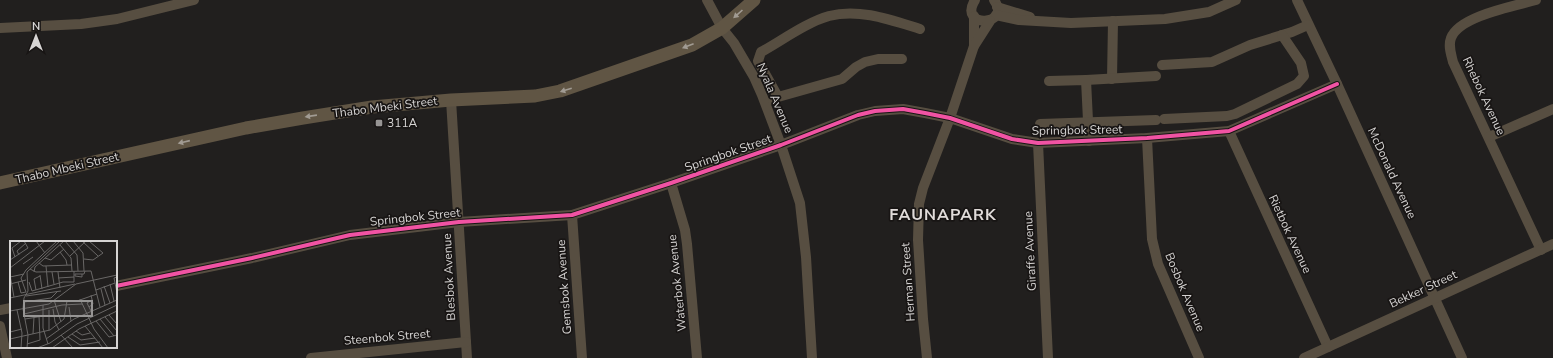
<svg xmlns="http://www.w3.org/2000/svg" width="1553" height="358" font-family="'Nunito Sans',sans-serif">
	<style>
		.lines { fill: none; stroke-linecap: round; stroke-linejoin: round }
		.minor { stroke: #574e41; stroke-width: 10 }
		.major { stroke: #605544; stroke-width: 13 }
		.cycleway-casing { stroke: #181514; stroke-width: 6 }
		.cycleway { stroke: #f153a3; stroke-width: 4 }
		.oneway { fill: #a19b93 }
		.poi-dot { fill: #979594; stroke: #181514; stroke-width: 1.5 }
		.labels { text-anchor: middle; stroke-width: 3.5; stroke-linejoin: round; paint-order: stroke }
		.street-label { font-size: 12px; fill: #d6d4d3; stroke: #181514 }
		.poi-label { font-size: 12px; fill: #d6d4d3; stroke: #181514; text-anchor: start }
		.district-label { font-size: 16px; font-weight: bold; letter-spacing: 1px; fill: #e1dcda; stroke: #181514 }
		.inset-road { fill: none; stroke: #696766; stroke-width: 1 }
		.view { fill: #979594; fill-opacity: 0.15; stroke: #979594; stroke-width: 2 }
		.inset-edge { fill: none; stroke: #d6d4d3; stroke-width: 2 }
	</style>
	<rect width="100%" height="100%" fill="#211f1e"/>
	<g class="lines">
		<g class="minor">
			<path d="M707,0l15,28 12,15 20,34 8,18 19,50 19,58 6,54 6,101"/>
			<path d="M975,0c-18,29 38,26 19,0"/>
			<path d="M1297,0l40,84 125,274"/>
			<path d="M1536,0c-21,6 -77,16 -85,38 -3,8 0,16 2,24l88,188"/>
			<path d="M997,7l33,10"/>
			<path d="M996,15l23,5 52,3 94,-4 44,-7 27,-12"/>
			<path d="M974,16v30"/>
			<path d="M0,28l81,-4 36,-5 77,-19"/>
			<path d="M1162,65l50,-3 38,-17 42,-13 16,-7"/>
			<path d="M1112,79l1,-58"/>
			<path d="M1086,80l70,-4"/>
			<path d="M1049,81l37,-1 3,61"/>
			<path d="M778,97l-20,-36 3,-9c20,-11 46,-30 68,-36 30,-8 62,4 91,13"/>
			<path d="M451,100l16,258"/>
			<path d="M773,100l5,-3 64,-18 14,-12 9,-5 13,-3h24"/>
			<path d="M1164,119l63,-3 8,-2 62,-30 7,-8 -3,-13 -19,-28"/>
			<path d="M1040,124l116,-4"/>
			<path d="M1229,131l99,216"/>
			<path d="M1489,137l64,-28"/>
			<path d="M1147,138l5,101 6,25 41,94"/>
			<path d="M1038,143l10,215"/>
			<path d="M671,183l14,47 2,14 10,114"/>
			<path d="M572,215l10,143"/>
			<path d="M116,286l136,-28 98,-23 109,-13 113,-7 99,-32 110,-38 77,-30 17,-4 28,-2 22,4 25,5 62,21 26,4 109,-5 82,-7 108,-47"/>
			<path d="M0,310l11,-2"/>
			<path d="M0,326l7,32"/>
			<path d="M311,358l155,-16"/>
			<path d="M927,358l-4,-39 -5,-79 1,-36 4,-16 27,-70 24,-72 16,-25"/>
			<path d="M1304,358l249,-114"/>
		</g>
		<path class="major" d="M0,183l246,-55 57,-10 69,-11 79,-7 84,-4 25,-5 132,-46 30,-17 32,-28"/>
		<defs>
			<path id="cycleway" d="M116,286l136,-28 98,-23 109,-13 113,-7 99,-32 110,-38 77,-30 17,-4 28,-2 22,4 25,5 62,21 26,4 109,-5 82,-7 108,-47"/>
		</defs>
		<use href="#cycleway" class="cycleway-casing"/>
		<use href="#cycleway" class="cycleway"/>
	</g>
	<defs><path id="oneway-solid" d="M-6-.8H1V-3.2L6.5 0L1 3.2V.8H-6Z"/></defs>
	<g class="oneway">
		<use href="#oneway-solid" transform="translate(738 14) rotate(138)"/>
		<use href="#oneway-solid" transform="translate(688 46) rotate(159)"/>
		<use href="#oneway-solid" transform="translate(566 90) rotate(163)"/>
		<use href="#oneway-solid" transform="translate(311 116) rotate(172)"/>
		<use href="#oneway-solid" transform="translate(184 142) rotate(167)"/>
	</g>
	<rect class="poi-dot" x="375" y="119" width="8" height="8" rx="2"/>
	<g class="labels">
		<g class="street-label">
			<text transform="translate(1484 96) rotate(65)" y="4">Rhebok Avenue</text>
			<text transform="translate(775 98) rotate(67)" y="4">Nyala Avenue</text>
			<text transform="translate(385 107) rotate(-7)" y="4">Thabo Mbeki Street</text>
			<text transform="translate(1077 130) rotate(-1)" y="4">Springbok Street</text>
			<text transform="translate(728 153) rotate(-19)" y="4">Springbok Street</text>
			<text transform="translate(67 168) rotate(-13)" y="4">Thabo Mbeki Street</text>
			<text transform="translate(1392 173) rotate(65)" y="4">McDonald Avenue</text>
			<text transform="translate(415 217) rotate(-6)" y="4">Springbok Street</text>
			<text transform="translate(1290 234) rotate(65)" y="4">Rietbok Avenue</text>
			<text transform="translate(1030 251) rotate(-93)" y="4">Giraffe Avenue</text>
			<text transform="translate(449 277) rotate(-93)" y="4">Blesbok Avenue</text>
			<text transform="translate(908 282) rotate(-94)" y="4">Herman Street</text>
			<text transform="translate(677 283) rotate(-96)" y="4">Waterbok Avenue</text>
			<text transform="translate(564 287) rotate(-94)" y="4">Gemsbok Avenue</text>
			<text transform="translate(1423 289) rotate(-25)" y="4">Bekker Street</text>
			<text transform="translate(1185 292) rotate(67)" y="4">Bosbok Avenue</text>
			<text transform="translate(387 337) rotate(-5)" y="4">Steenbok Street</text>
		</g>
		<g class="poi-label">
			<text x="387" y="127">311A</text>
		</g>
		<g class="district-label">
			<text x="943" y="220">FAUNAPARK</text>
		</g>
	</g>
	<g transform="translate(10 241)">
		<rect width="107" height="107" fill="#211f1e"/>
		<path class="inset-road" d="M26,0l9,12M55,0l12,14 1,16M63,0l10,12 1,18M72,0l16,15M50,4l11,13 1,13M50,11l6,8 1,5M9,14l-2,-4 9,-8M60,15l16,-15M5,16l-3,-9 9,-7M35,17l6,2 13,-11M74,18l9,1 10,-7 -14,-12M0,19l18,-12 -4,-7M29,22l4,3 29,-1M13,23l10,-7M36,25l2,21M0,27l35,-27M20,28l6,3 55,-1 9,36M24,31l1,-5 29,-26M42,31l2,12M48,31l2,16M72,33v3l-7,-1v-2h9l1,-3M0,34l4,22M30,34l2,14M0,36l14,-3M107,36l-3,1 3,15M48,37l16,-1M8,41l3,11 5,-1 -5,-14 5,-8 31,-29M19,41l3,9 31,-9h11v-11M0,43l16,-4M100,43l4,17M94,45l6,17M91,48l4,16M26,49l-2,-11 6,-3M86,49l19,-7M16,55l35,-5M0,57l65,-14M70,58l14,30 14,19M44,59l7,22M57,60h10l20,-7M14,61l27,-4 6,-6M33,64v23l5,16M59,66l2,14M79,66l4,-3 -2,-9M13,68l5,26 -1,13M13,68l1,-11 4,-7 -1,-19 33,-31M43,68l2,13 4,8M7,69l5,23 -1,15M39,69v20M0,70l39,-7 27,-20 41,-9M81,70l-4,-8 5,-3M14,73l38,-9 20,-1M99,74l8,9M95,76l12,14M15,78l19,-3M90,78l14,17M86,80l13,16 8,-2M75,85l18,22M66,90l6,4 8,-2M0,91l12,-3M23,93l1,-17M62,93l9,6 14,-2M51,94l12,13M58,96l12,8 20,-3M0,98l40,-9 14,-11 3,-18M36,98l28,-20 43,-19M17,103l13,-4 -1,-24M27,107l13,-5 27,-19 40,-19M42,107l27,-19 38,-18"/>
		<path class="view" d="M14,60h68v15h-68z"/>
		<rect width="107" height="107" class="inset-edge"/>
	</g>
	<g transform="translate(36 36)" stroke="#181514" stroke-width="3" paint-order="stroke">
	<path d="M0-3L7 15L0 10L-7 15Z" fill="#d6d4d3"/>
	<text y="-6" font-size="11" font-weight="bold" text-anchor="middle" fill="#d6d4d3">N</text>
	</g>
</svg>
